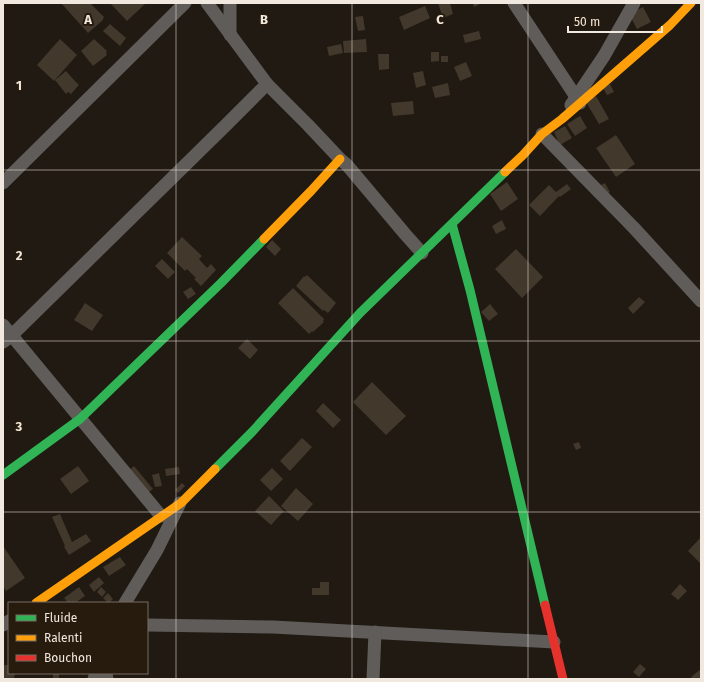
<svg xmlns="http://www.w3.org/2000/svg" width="704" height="682" font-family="'Fira Sans',sans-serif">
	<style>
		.building { fill: #42382b }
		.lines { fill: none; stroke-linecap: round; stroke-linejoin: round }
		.street { stroke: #5f5c59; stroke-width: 13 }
		.fast { stroke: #30b455; stroke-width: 9 }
		.slow { stroke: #ff9f0a; stroke-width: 9 }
		.jam { stroke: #e5322d; stroke-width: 9 }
		.grid { fill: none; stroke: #f1e8df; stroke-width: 1; stroke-opacity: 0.55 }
		.grid-label { font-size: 13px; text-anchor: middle; font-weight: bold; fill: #f1e8df; stroke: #261b0c; stroke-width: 4; stroke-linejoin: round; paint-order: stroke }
	</style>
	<rect width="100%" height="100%" fill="#201a12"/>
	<g class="building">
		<path d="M61,3h29l14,14 -1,2v1l-15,13z"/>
		<path d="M110,3h36l-19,18z"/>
		<path d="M438,3h12l3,11 -10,4z"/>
		<path d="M473,3h9l-8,4z"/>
		<path d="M425,6l5,12 -26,12 -5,-13z"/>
		<path d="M643,7l8,15 -14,7 -8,-15z"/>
		<path d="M363,16l2,14 -7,1 -3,-14z"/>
		<path d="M110,24l16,14 -6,8 -17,-15z"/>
		<path d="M479,31l2,8 -16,4 -2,-8z"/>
		<path d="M60,39l17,16 -23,26 -17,-16z"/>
		<path d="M94,39l13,12 -1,2 1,2 -14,11 -12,-15z"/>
		<path d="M366,39l1,13 -23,1 -1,-12z"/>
		<path d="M341,44l2,9 -14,3 -2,-9z"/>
		<path d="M431,52h8v9l-8,1z"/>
		<path d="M378,54h11v15l-10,1z"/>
		<rect x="441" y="56" width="7" height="6"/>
		<path d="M466,62l6,14 -12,5 -6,-14z"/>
		<path d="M66,71l8,9 5,5 -8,9 -3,-2 -2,2 -11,-14z"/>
		<path d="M423,71l3,14 -10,3 -3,-15z"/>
		<path d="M448,83l2,12 -15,3 -3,-11z"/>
		<path d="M610,84l4,8 -7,3 -4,-7z"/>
		<path d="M596,96l13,23 -10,5 -13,-22z"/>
		<path d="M413,101l1,13 -21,2 -2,-13z"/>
		<path d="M580,116l7,12 -12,8 -8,-12z"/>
		<path d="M565,126l7,12 -12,7 -6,-13z"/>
		<path d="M616,135l19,29 -19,13 -20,-29z"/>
		<path d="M507,182l11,17 -17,12 -11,-17z"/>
		<path d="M605,183l5,9 -8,4 -5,-9z"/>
		<path d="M567,184l4,5 -11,8 -1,-1 -19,20 -11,-11 20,-20 7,7z"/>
		<path d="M502,220l4,9 -10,5 -4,-8z"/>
		<path d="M182,237l20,19 -3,3 8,9 4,-4 5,6 -15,16 -7,-7 2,-1 -9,-9 -2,2 -18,-18z"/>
		<path d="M272,240l9,9 -6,7 -9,-9z"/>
		<path d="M516,249l27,28 -21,21 -27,-29z"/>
		<path d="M162,259l13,13 -7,7 -13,-13z"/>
		<path d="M307,275l29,28 -8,10 -4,-3 -1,1 -27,-25 8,-10 1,1z"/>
		<path d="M191,287l5,7 -8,5 -5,-7z"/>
		<path d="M293,288l31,31 -1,2 1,1 -11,10 -1,-1 -3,3 -31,-31z"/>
		<path d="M639,297l6,5 -12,12 -5,-6z"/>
		<path d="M85,303l18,12 -11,16 -18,-11z"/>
		<path d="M490,304l8,10 -9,7 -8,-9z"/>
		<path d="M247,339l11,11 -8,9 -12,-11z"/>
		<path d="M372,382l34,34 -20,19 -33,-33z"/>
		<path d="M323,403l18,17 -8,8 -17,-17z"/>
		<path d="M302,438l10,9 -22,24 -10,-10z"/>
		<path d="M579,442l2,6 -5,2 -3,-6z"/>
		<path d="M78,466l11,15 -18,13 -11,-15z"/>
		<path d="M134,466l19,23 -12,9 -18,-23z"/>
		<path d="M179,467l1,7 -14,2 -1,-7z"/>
		<path d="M272,468l11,11 -12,12 -11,-11z"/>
		<path d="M159,473l3,13 -7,1 -3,-12z"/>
		<path d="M182,483l3,3 -7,7 -3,-3z"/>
		<path d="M296,488l17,16 -15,17 -17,-15z"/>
		<path d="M269,496l15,15 -13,14 -16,-14z"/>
		<path d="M60,514l12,28 14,-8 5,7 -22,14 -5,-8 1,-1 -13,-29z"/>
		<path d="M701,537v27l-13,-13z"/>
		<path d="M3,546l22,32 -19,13 -3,-5z"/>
		<path d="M120,557l6,8 -17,11 -6,-9z"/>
		<path d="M99,577l5,6 -10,9 -5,-7z"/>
		<path d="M320,582h9v13h-17v-7h8z"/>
		<path d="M680,584l7,7 -9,9 -7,-6z"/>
		<path d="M79,587l6,9 -10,7h-7l-4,-5z"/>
		<path d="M101,587l5,5 -4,5 -5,-5z"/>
		<path d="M108,593l5,6 -4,4h-1l-5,-5z"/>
		<path d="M640,664l6,5 -7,8 -6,-5z"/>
		<path d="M3,665h6v8h6l-1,6h-11z"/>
		<path d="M701,669v10h-9l-1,-2z"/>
		<rect x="53" y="674" width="6" height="5"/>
	</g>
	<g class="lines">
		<g class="street">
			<path d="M207,3l60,81 41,41 32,34 7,6 58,69 17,19"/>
			<path d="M514,3l66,100"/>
			<path d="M230,35v-32"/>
			<path d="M571,105l33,-49 30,-53"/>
			<path d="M542,134l92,94 67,73"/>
			<path d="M3,183l182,-180"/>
			<path d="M3,325l158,191"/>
			<path d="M3,342l8,-6 215,-211 41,-41"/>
			<path d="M125,603l32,-53 23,-47"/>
			<path d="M3,625l6,-4"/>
			<path d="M147,625l126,2 281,15"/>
			<path d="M106,673l1,6"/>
			<path d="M94,679l2,-6"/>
			<path d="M373,679l2,-47"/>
		</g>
		<g class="fast">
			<path d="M452,224l18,66 75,315"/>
			<path d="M215,469l37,-37 108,-119 145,-141"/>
			<path d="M3,475l77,-56 141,-136 43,-44"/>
		</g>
		<g class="slow">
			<path d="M505,172l18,-17 19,-21 20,-15 108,-94 21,-22"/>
			<path d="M264,239l47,-48 29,-32"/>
			<path d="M36,603l145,-100 34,-34"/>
		</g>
		<path class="jam" d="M545,605l18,74"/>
	</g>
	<path class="grid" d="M176,3v676M352,3v676M528,3v676M3,170h698M3,341h698M3,512h698"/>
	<g class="grid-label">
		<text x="88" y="24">A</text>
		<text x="264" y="24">B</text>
		<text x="440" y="24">C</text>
		<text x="19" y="90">1</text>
		<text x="19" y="260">2</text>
		<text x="19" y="431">3</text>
	</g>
	<rect width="704" height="682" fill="none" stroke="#f1e8df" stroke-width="8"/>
	<rect x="8" y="602" width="140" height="72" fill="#261b0c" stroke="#776d60"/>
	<rect x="16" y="615" width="20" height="6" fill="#30b455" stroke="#776d60"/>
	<text x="44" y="622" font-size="12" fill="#f1e8df">Fluide</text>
	<rect x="16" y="635" width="20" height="6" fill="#ff9f0a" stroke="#776d60"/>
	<text x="44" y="642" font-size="12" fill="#f1e8df">Ralenti</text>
	<rect x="16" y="655" width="20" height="6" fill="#e5322d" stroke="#776d60"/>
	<text x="44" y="662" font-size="12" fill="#f1e8df">Bouchon</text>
	<path d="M568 26v6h94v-6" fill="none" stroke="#f1e8df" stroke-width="2"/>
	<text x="574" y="26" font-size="12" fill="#f1e8df" stroke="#261b0c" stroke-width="3" paint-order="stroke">50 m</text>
</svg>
